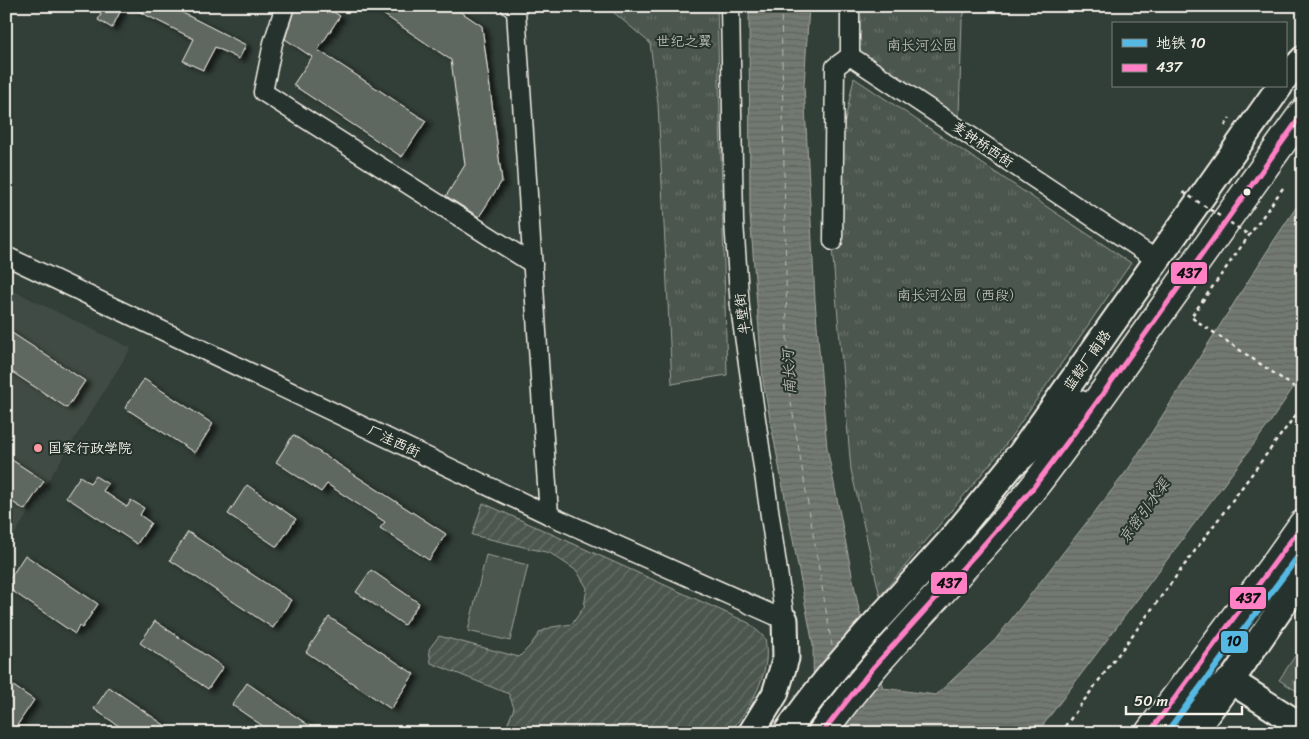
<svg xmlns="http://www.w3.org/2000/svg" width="1309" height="739" font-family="Sriracha,'LXGW WenKai TC',sans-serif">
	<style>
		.built { fill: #404b44 }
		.park { fill: url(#park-tufts); stroke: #a0a49c }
		.garden { fill: url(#garden-furrows); stroke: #a0a49c }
		.pitch { fill: #4c564f; stroke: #a0a49c }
		.water { fill: url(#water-rules); stroke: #a6a9a1 }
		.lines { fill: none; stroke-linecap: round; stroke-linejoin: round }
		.ferry { stroke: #babbb3; stroke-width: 1; stroke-dasharray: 6 5; stroke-linecap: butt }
		.building { fill: #5f6861; stroke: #f4f1e8; filter: url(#shadow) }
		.street-casing { stroke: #f4f1e8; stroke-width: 21 }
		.secondary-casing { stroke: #f4f1e8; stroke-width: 29 }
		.highway-casing { stroke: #f4f1e8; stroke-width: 31 }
		.path { stroke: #f4f1e8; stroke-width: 2.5; stroke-dasharray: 4 4; stroke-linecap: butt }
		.street { stroke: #26332d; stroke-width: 18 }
		.secondary { stroke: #26332d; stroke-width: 25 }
		.highway { stroke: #26332d; stroke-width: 28 }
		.secondary-bridge-casing { stroke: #f4f1e8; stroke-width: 29; stroke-linecap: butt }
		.path-bridge { stroke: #f4f1e8; stroke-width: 2.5; stroke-dasharray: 4 4; stroke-linecap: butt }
		.secondary-bridge { stroke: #26332d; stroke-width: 25 }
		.bus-1-casing { stroke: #26332d; stroke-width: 9 }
		.bus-1 { stroke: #ff80c5; stroke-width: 5 }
		.metro-1-casing { stroke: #26332d; stroke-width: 10 }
		.metro-1 { stroke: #56b9e4; stroke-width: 6 }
		.bus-dot { fill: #f4f1e8; stroke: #26332d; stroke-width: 2 }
		.poi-dot { fill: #ff9aa2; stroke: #26332d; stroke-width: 2 }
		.labels { text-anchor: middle; stroke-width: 4; stroke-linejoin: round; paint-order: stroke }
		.park-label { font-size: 14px; fill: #b9bbb2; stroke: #26332d }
		.street-label { font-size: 14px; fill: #f4f1e8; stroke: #26332d }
		.poi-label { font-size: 14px; fill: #f4f1e8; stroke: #26332d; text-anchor: start }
		.water-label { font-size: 15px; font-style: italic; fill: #babbb3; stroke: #26332d }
		.line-badge { stroke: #26332d; stroke-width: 2 }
		.pale-badge-label { font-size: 14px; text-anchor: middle; font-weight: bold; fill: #111 }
	</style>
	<defs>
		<pattern id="park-tufts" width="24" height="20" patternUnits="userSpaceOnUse" patternTransform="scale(1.25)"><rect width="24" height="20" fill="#4c564f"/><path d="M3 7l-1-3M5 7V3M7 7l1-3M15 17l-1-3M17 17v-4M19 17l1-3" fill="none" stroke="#666f68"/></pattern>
		<pattern id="garden-furrows" width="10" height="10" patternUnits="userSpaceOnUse" patternTransform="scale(1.25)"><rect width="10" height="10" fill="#4c564f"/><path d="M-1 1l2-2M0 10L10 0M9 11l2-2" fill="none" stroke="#666f68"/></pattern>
		<pattern id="water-rules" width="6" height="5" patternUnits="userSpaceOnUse" patternTransform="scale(1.25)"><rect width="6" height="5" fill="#727972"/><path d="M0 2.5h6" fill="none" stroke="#60635e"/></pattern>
		<filter id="shadow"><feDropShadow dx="5.5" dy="3" stdDeviation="2.5" flood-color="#0009"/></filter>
	</defs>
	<rect width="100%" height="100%" fill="#323e38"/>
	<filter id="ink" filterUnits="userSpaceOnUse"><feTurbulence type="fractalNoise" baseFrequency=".02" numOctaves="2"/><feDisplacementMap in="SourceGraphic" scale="10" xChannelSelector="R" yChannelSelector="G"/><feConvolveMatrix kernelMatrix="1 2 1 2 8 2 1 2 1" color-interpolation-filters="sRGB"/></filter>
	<g filter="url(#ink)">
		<path class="built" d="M6,287l125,61 -125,200z"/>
		<g class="park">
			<path d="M606,6h111l10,369 -55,9 -14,-280 -8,-61z"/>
			<path d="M858,6h109l-5,14 -3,97 -102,-68z"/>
			<path d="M854,78l277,185 -130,188 -121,145 -29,-126 -23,-270z"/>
			<path d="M1303,644v51l-24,-15z"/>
		</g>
		<path class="garden" d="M483,503l266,120 16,15c1,7 2,16 1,23 -4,28 -19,50 -37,72h-225l10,-25 -5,-14 -78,-31 -2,-14 10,-13 80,21 10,-10 11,-15 12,-5 20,-3 12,-17 3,-19 -10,-17 -27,-18 -78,-18z"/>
		<path class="pitch" d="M486,555l42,10 -18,76 -42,-10z"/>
		<path class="water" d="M749,6h60l-5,80 11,214 12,148 32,162 24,78 53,7 59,-55 134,-172 144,-226 30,-45v176l-34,51 -232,309h-223l-1,-88 -50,-263 -13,-167z"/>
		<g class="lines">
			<g class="ferry">
				<path d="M781,6l7,379 45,267"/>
				<path d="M845,725l1,8"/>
			</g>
		</g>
		<g class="building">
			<path d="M105,6h18l-11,22 -14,-8z"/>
			<path d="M128,6h41l77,39 -7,14 -24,-12 -12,23 -20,-9 11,-22z"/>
			<path d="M295,6h29l16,10 -22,34 108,71 -24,36 -109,-72 19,-28 -27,-18z"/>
			<path d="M371,6h81l30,20 20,155 -23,36 -33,-21 19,-31 -14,-105z"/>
			<path d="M6,329l79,52 -18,27 -61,-40z"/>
			<path d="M144,379l69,45 -18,29 -70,-45z"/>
			<path d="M293,435l153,99 -17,26 -49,-32 5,-6 -58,-38 -6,8 -45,-30z"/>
			<path d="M6,456l38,25 -19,29 -19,-12z"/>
			<path d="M80,476l10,7 5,-7 13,8 -5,7 24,16 4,-7 13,8 -4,7 11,8 -14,21 -71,-47z"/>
			<path d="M247,485l49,34 -19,28 -49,-33z"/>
			<path d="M188,532l103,68 -18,28 -103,-68z"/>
			<path d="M25,555l73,49 -16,24 -3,-2 -4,8 -67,-46 4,-6 -3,-2z"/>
			<path d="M371,570l48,33 -15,22 -48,-33z"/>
			<path d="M329,617l85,57 -23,35 -85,-57z"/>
			<path d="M155,621l68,46 -15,22 -68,-46z"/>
			<path d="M6,681l28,19 -22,33h-6z"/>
			<path d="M247,683l73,50h-47l-41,-28z"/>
			<path d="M109,687l67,46h-47l-35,-24z"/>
		</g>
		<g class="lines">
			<defs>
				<g id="street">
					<path d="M285,6l-12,37 -10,49 270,172"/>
					<path d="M510,6l6,5 33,504"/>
					<path d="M730,6l4,216 6,86 45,312"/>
					<path d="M850,6v50l307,204"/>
					<path d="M833,241l2,-174 15,-11"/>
					<path d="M6,256l543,259 236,105"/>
				</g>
				<g id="secondary">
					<path d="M1285,78l18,-19"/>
					<path d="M878,620l72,-79 66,-81 264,-374"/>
					<path d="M1231,681l72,46"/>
					<path d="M751,733l24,-39 11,-36 -1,-38"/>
					<path d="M1193,733l38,-52 72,-105"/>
				</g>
				<g id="highway">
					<path d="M1016,460l64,-55"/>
					<path d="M822,733c62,-89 144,-161 211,-245 38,-49 74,-100 109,-150 54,-75 107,-150 161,-225"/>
					<path d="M1149,733l128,-172 26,-37"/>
					<path d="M1172,733l59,-52"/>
				</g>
			</defs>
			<use href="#street" class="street-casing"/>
			<use href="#secondary" class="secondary-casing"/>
			<use href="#highway" class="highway-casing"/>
			<g class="path">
				<path d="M1225,126l5,-8"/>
				<path d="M1283,188l-92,129 112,76"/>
				<path d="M1060,733l243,-328"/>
			</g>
			<use href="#street" class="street"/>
			<use href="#secondary" class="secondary"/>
			<use href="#highway" class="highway"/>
			<defs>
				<path id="secondary-bridge" d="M786,733c28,-40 59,-77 92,-113"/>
			</defs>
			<use href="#secondary-bridge" class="secondary-bridge-casing"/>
			<path class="path-bridge" d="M1183,192l66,43"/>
			<use href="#secondary-bridge" class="secondary-bridge"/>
			<defs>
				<g id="bus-1">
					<path d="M822,733l50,-64 108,-120 53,-61 56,-75 214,-300"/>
					<path d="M1149,733l154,-209"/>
				</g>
			</defs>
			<use href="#bus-1" class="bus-1-casing"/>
			<use href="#bus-1" class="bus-1"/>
			<defs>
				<path id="metro-1" d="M1166,733l137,-183"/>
			</defs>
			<use href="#metro-1" class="metro-1-casing"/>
			<use href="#metro-1" class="metro-1"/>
		</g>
	</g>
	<circle class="bus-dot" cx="1247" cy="192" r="4.5"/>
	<circle class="poi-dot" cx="38" cy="448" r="5"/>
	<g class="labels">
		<g class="park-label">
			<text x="684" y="46">世纪之翼</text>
			<text x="922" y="50">南长河公园</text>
			<text x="960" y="300">南长河公园（西段）</text>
		</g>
		<g class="street-label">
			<text transform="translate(983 144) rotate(34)" y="5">麦钟桥西街</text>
			<text transform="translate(742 314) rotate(-97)" y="5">半壁街</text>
			<text transform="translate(1087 360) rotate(-55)" y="5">蓝靛厂南路</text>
			<text transform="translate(394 441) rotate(25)" y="5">厂洼西街</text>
		</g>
		<g class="poi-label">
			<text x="48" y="453">国家行政学院</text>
		</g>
		<g class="water-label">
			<text transform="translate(789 372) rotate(-93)" y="5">南长河</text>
			<text transform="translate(1144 511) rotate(-54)" y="5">京密引水渠</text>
		</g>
	</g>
	<g class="line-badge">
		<rect x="1170" y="261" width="38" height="24" rx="5" fill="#ff80c5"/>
		<rect x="930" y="571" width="38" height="24" rx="5" fill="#ff80c5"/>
		<rect x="1229" y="586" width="38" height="24" rx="5" fill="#ff80c5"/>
		<rect x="1220" y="630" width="29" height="24" rx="5" fill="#56b9e4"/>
	</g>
	<g class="pale-badge-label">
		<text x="1189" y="278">437</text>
		<text x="949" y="588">437</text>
		<text x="1248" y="603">437</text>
		<text x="1234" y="646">10</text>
	</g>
	<rect width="1309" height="739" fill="none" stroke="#26332d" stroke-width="25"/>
	<rect x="12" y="12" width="1284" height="714" fill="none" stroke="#f4f1e8" stroke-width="2" filter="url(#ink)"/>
	<rect x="1112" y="22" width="175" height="65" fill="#26332d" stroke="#787f78"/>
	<rect x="1122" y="39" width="25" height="8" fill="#56b9e4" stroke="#787f78"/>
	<text x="1156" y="48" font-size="15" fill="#f4f1e8">地铁 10</text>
	<rect x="1122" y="64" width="25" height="8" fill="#ff80c5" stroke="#787f78"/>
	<text x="1156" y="72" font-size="15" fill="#f4f1e8">437</text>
	<path d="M1126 706v8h116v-8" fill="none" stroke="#f4f1e8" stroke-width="2.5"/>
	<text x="1134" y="706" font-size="15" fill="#f4f1e8" stroke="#26332d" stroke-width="4" paint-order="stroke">50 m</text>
</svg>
